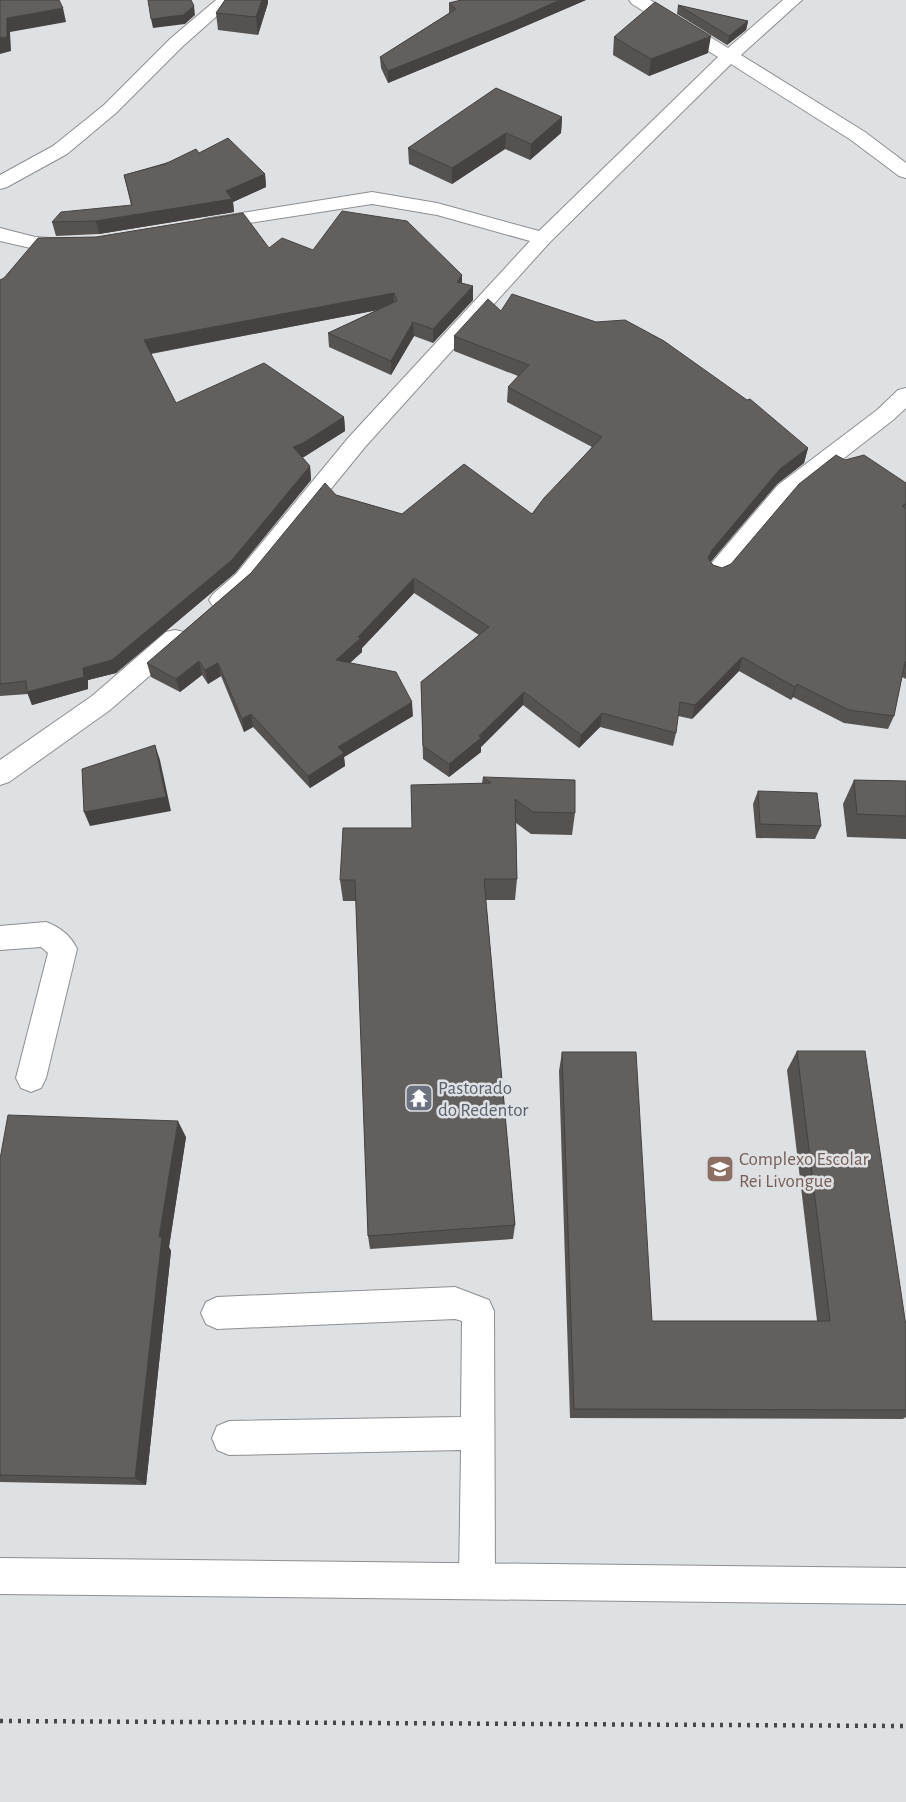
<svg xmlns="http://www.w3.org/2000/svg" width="906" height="1802" font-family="'Alegreya Sans',sans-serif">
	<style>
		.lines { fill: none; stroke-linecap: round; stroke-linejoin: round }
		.minor-casing { stroke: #8c8e91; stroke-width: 2 }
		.major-casing { stroke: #8c8e91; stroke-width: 2 }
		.minor { fill: #fff; fill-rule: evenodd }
		.major { fill: #fff; fill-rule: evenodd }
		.rail { stroke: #454748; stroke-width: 4.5; stroke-dasharray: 3 6; stroke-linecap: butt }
		.wall { fill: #555250 }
		.shaded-wall { fill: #454241 }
		.building { fill: #635f5d; stroke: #454241 }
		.labels { text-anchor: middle; stroke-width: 5; stroke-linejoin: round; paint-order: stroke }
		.worship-label { font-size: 19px; fill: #5b616d; stroke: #dee1e4; text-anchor: start }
		.education-label { font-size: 19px; fill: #785e54; stroke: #dee1e4; text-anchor: start }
	</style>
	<rect width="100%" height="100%" fill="#dee1e4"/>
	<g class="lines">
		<defs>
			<g id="minor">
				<path d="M216,0h19l-52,46 -67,67 -49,41 -60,33 -7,2v-14l53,-29 51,-41 67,-67z"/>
				<path d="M629,0h21l78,48 55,-48h19l-61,55 124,77 41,31v15l-7,-2 -48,-36 -120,-76 -181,178 -185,205 -113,139 -23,20 -8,3 -8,-3 -4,-6 4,-6 23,-20 113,-137 181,-196 -93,-26 -65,-11 -161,25 -7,-2 -3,-4 3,-4 168,-27 65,11 102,28 179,-174 -86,-53z"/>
				<path d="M0,228l35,9 44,3 3,4 -3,4 -7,2 -37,-1 -35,-8z"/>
				<path d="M906,388v20l-13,12 -99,77 -68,80 -8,3 -8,-3 -4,-6 4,-6 68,-80 99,-75 21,-20z"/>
				<path d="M175,630l9,2 3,7 -3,7 -74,64 -101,72 -9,3v-25l92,-64 74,-64z"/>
				<path d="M46,922c14,5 25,14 31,27l-31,129 -5,10 -10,4 -10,-4 -5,-10 32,-125 -7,-6 -41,3v-24z"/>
				<path d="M455,1287l34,13 5,11 1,269 -6,12 -12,6 -12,-6 -6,-12 2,-130 -232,5 -12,-5 -5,-12 5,-12 12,-5 232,-4 1,-96 -7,-2 -238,10 -11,-5 -5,-11 5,-11 11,-5z"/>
			</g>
			<path id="major" d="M0,1558l906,10v36l-906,-10z"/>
		</defs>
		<use href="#minor" class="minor-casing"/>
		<use href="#major" class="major-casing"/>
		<use href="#minor" class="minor"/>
		<use href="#major" class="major"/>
		<path class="rail" d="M0,1721l906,5"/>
	</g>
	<g class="wall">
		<path d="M225,0h43v3l-10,32 -40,-5 -2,-17z"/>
		<path d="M461,0h125l-72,31 -126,52 -7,-15 -1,-11 69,-44v-10z"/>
		<path d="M678,5l70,16 -2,9 -19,15 -50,-31z"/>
		<path d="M614,37l94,16 -59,23 -36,-21z"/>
		<path d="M562,117l-1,16 -31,27 -25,-11 -53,35 -43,-20 -1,-16z"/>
		<path d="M199,153l66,21 1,13 -33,15 1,10 -135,22 -43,2 -4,-14 79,-17 -7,-30z"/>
		<path d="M269,248l44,2 149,25v8l11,3v14l-40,43 -19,-7 -23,39 -62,-28 -1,-14 49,-23 -226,44 25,49 168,14 1,14 -43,27 8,8 1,14 -76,93 -119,100 -28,7v9l-56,16 -4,-11 -28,2v-416z"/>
		<path d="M501,311l307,137 -4,15 -27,21 -67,78 3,3 9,3 9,-4 114,-104 61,23v196l-4,-2 -8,39 -6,13 -44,-6 -51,-26 -2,3 -52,-29 -47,48 -14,-3 -2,17 -3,13 -73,-19 -21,21 -56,-43 -42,42v5l-32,25 -26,-18 -2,-77 58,-47 -65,-42 -52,55v4l-12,11 63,53 -69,41 1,9 -35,22 -57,-61 -9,5 -23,-56 -13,8 -6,-9 -22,17 -29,-15 -4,-14 104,-90 85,-78 66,19h130l60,-67 -85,-45 1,-15 10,-11 -64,-25v-15z"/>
		<path d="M483,777l92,36 -3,22 -41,-1 -15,-11 1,56 -2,21h-29l29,325 -2,14 -143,10 -2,-13 -12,-335h-13l-3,-21 72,-52 70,-45z"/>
		<path d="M854,780l52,1v58l-59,-2 -4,-33z"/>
		<path d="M758,791l63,35 -6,13 -59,-1 -3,-34z"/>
		<path d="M797,1051l109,275v91l-3,2 -333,-1 -11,-347 3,-19 90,269h165l-30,-251z"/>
		<path d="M186,1137l-17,110 2,4 -25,234 -146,-3v-323z"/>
	</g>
	<g class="shaded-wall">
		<path d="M262,0h6v3l-10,32 -2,-18z"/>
		<path d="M560,0h26l-72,31 -126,52v-12z"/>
		<path d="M194,6l1,9 -10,9 -32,4 -2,-9z"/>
		<path d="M63,8l3,14 -56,10 1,19 -11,3v-16l7,-20z"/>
		<path d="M748,21l-2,9 -19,15 2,-9z"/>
		<path d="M711,36l-3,17 -59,23 2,-17z"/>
		<path d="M562,117l-1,16 -31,27 1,-16z"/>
		<path d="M506,133l-1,16 -53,35v-16z"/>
		<path d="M265,174l1,13 -33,15 1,10 -135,22 -3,-13 130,-30z"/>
		<path d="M462,275v14l-5,-7z"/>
		<path d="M473,286v14l-40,43v-14z"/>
		<path d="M394,293v14l-247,47 -3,-14z"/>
		<path d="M413,322l1,14 -23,39v-14z"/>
		<path d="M344,417l1,14 -41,26 -9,4 -2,-14z"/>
		<path d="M808,448l-4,15 -27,21 -68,80 -1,-6 4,-8 68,-81z"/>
		<path d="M310,466l1,14 -76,93 -119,100 -28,7v9l-56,16 -5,-13 56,-24z"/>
		<path d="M414,578v15l-52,55v4l-25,22 -1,-14z"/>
		<path d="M742,657l-3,14 -47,48 3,-14z"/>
		<path d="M199,661l3,14 -22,17 -4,-13z"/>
		<path d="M218,663l3,13 -13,8 -3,-14z"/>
		<path d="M797,684l-4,13 -2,3 4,-13z"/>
		<path d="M524,692l-1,13 -42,42v5l-32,25v-13z"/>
		<path d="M412,702l1,14 -69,41 1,9 -35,22 -2,-12 30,-29z"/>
		<path d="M602,713l-2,14 -21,21 2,-13z"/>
		<path d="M251,714l2,13 -9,5 -2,-13z"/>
		<path d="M155,745l5,15 11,51 -81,15 -6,-14z"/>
		<path d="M178,1121l8,16 -17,110 2,4 -25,234 -11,-7 24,-241z"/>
	</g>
	<g class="building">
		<path d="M0,0h59l4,8 -56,10v19l-7,1z"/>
		<path d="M148,0h43l3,6 -11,9 -32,4z"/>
		<path d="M225,0h37l-6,17 -40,-4z"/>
		<path d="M461,0h99l-45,20 -127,51 -8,-14 76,-48 -7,-6z"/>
		<path d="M655,2l56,34 -60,23 -37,-22z"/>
		<path d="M678,5l70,16 -19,15z"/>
		<path d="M496,88l66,29 -31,27 -25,-11 -54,35 -44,-20z"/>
		<path d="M228,138l37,36 -39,17 6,8 -136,22 -44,1 9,-10 71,-7 -8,-30 41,-11 31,-15 3,4z"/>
		<path d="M342,211l65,10 55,54 -5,7 16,4 -40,43 -20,-7 -22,39 -63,-28 69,-32 -3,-8 -250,47 32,63 88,-40 80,54 -41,26 -10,4 17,19 -78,94 -120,100 -29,8 1,9 -57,15 -1,-11 -26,3v-404l4,-2 34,-40 58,-1 147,-24 26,35 13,-10 31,12z"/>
		<path d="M512,294l84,28 29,-2 39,21 83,59 3,-1 58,49 -28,21 -68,81 -4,8 5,7 9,3 9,-4 68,-80 37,-29 9,5 19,-5 42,28v21l-4,2 4,3v153h-1l-11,54 -45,-6 -52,-26 -2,3 -53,-30 -47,48 -15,-3 -4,31 -74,-20 -21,22 -57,-43 -45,44 2,2 -32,26 -26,-18 -2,-64 68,-55 -75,-49 -56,59 3,1 -25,22 60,12 16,30 -74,45 6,6 -36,23 -57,-62 -9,5 -24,-56 -13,7 -6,-9 -23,18 -29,-16 104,-90 74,-90 11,12 66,19 62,-50 68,50 12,-16 58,-61 -94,-50 21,-22 -75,-29 34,-37 13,12z"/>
		<path d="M155,745l11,52 -82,15 -2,-43z"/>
		<path d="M483,777l92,3v33l-42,-1 -18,-13 2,80h-33l31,346 -147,11 -13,-356h-15l3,-52h69l-1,-43 80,-2z"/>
		<path d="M854,780l52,1v35l-49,-2z"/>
		<path d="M758,791l59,2 4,33 -61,-2z"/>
		<path d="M797,1051h68l41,275v84l-332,-1 -12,-357h74l16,269h178z"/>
		<path d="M8,1115l170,6 -19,116h3l-27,241 -135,-3v-316z"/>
	</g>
	<defs>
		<symbol id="temple-square" viewBox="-11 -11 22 22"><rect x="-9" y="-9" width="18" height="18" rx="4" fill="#6b7280" stroke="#dee1e4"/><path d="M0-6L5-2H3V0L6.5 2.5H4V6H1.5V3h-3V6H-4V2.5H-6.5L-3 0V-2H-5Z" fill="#fff"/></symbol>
		<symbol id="school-square" viewBox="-11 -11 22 22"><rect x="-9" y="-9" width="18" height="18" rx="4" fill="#8d6e63" stroke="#dee1e4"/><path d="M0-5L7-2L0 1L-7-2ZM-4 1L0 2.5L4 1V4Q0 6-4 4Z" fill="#fff"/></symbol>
	</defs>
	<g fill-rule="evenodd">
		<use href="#temple-square" x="403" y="1082" width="32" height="32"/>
		<use href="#school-square" x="704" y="1153" width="32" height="32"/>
	</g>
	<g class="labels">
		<g class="worship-label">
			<text x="438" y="1094">Pastorado<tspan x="438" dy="22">do Redentor</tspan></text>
		</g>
		<g class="education-label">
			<text x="739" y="1165">Complexo Escolar<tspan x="739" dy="22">Rei Livongue</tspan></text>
		</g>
	</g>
</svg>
